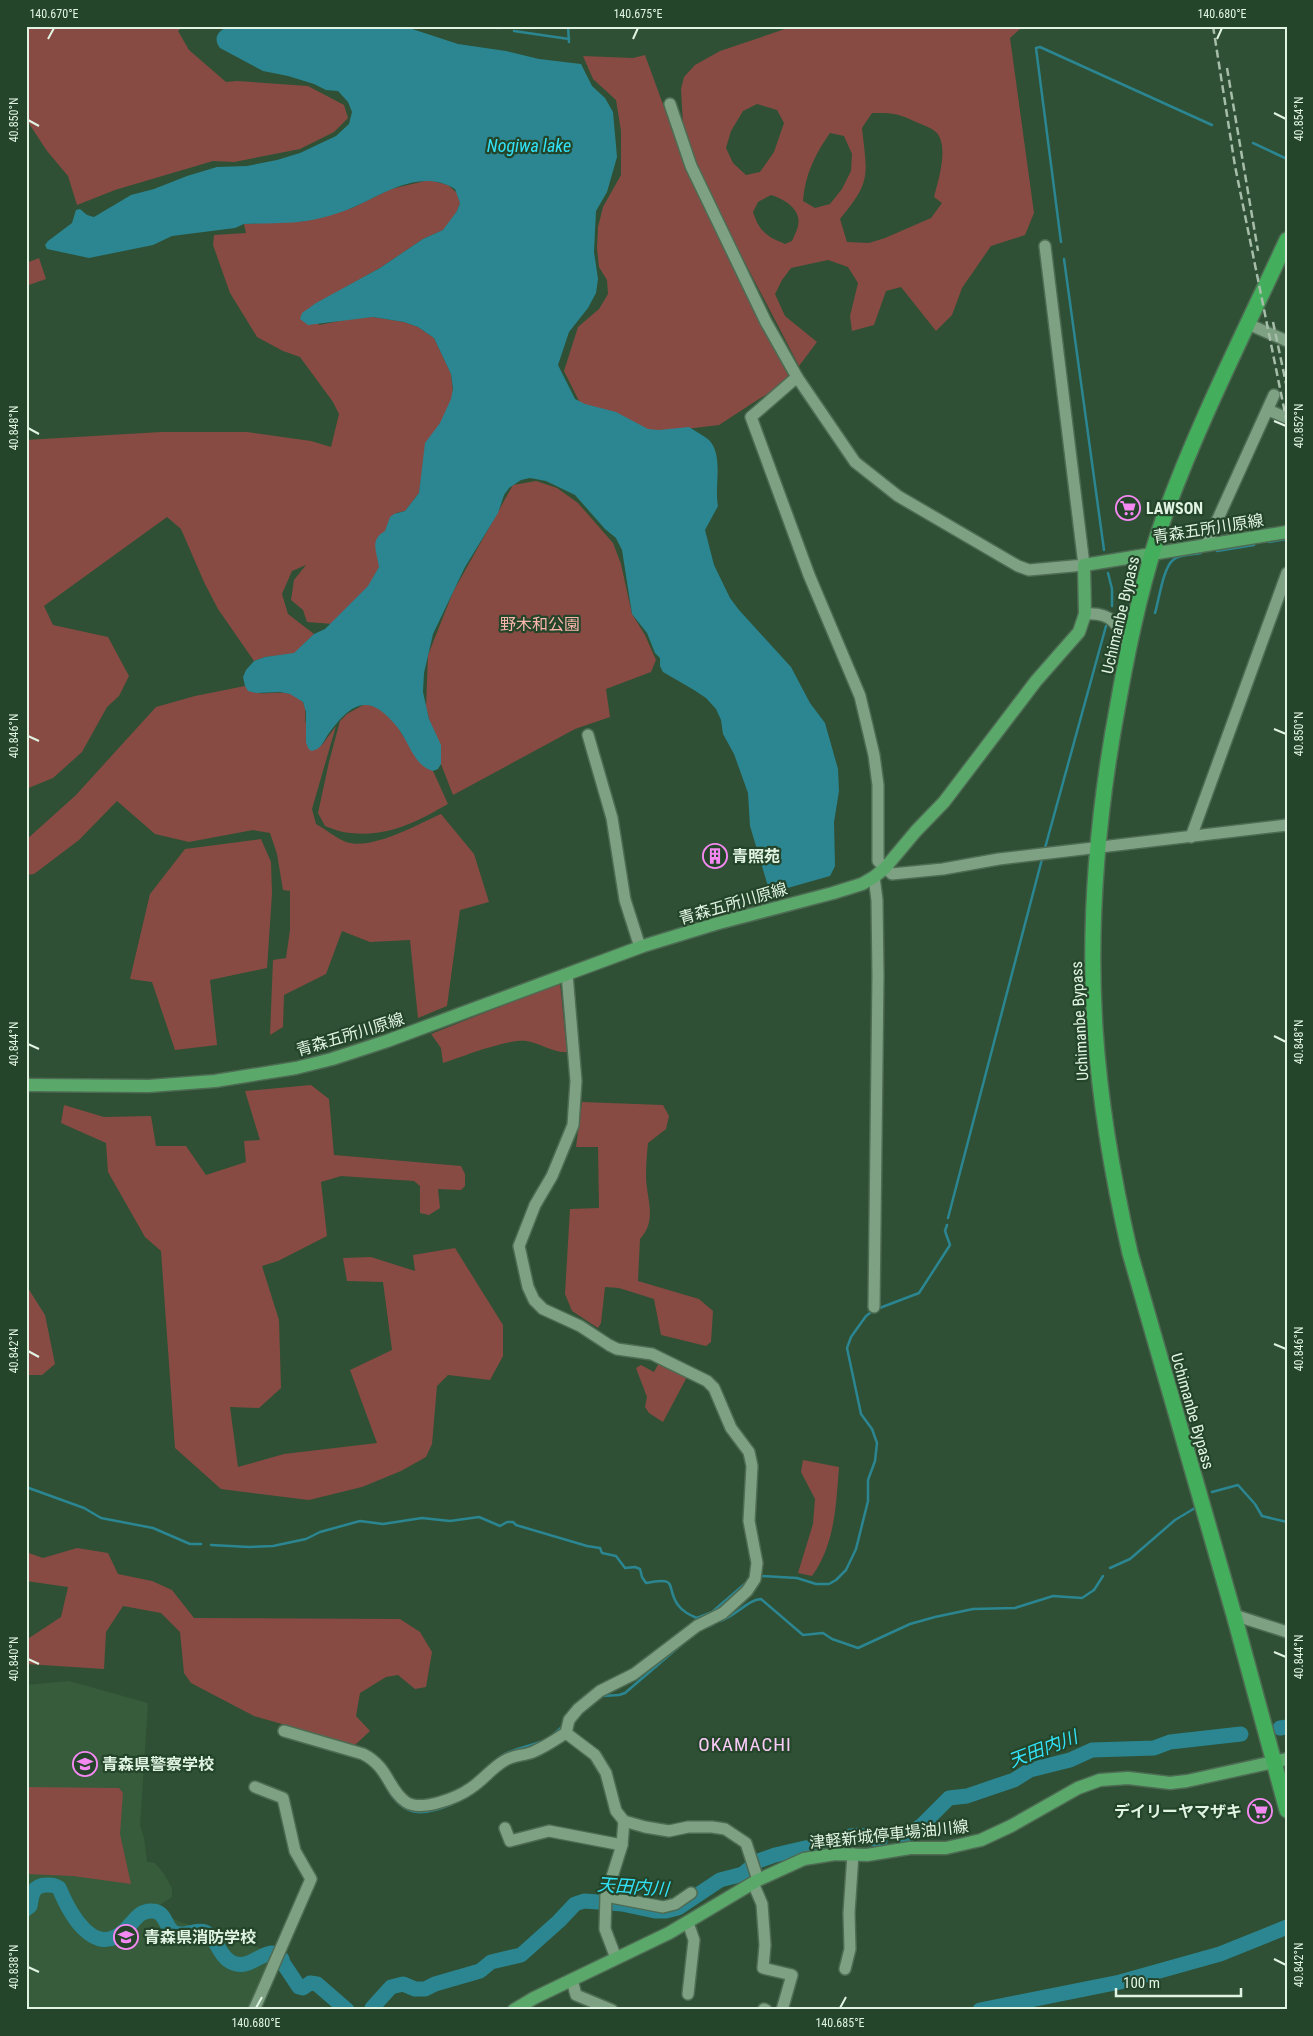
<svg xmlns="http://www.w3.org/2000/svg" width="1313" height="2036" font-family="'Roboto Condensed','Noto Sans JP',sans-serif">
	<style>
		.built { fill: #365c3b }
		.green { fill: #874b43; fill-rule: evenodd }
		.water { fill: #2b8692 }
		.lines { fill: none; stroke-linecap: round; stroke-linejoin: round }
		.stream { stroke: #2b8692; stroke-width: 2.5 }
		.river { stroke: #2b8692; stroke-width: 15 }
		.minor-casing { stroke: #4e6b53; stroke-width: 14 }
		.major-casing { stroke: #4e6b53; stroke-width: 15 }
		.highway-casing { stroke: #4e6b53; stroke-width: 18 }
		.minor { stroke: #7da182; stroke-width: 11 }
		.major { stroke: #5aa96b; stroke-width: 12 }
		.highway { stroke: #43af5c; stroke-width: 15 }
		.rail { stroke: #a6bda9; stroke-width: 2.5; stroke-dasharray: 8 4; stroke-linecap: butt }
		.ticks { fill: none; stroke: #e1f4e3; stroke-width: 2 }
		.labels { text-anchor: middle; stroke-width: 4.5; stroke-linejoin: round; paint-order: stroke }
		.poi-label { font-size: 16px; font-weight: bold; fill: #e1f4e3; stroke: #24452a; text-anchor: start }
		.street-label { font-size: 16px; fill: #e1f4e3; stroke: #24452a }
		.park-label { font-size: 16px; fill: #f9b5ab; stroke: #24452a }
		.water-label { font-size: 18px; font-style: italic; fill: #31e2f8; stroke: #24452a }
		.quarter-label { font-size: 19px; letter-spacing: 1px; fill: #fcccf9; stroke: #24452a }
		.neatline { fill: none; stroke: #e1f4e3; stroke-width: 2 }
		.ticks-label { font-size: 12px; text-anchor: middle; fill: #e1f4e3 }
	</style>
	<rect width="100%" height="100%" fill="#2f5034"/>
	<path class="built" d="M69,1681l79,22 -8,123 4,12 3,24 8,1 9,11 8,14v9l-18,12 24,12 97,32 -25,57h-224v-325z"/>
	<g class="green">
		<path d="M31,26h152l-5,5 11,19 37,32 11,-1 71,5 36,19 4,13 -14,14 -34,17 -66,13 -21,-1 -98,29 -38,15 -9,-29 -21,-25 -21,-32v-87z"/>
		<path d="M794,26h225l1,3 -10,9 24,175 -9,22 -34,11 -29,42 -10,27 -16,16 -35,-44 -15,4 -12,34 -22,6 -2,-15 8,-33 -10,-16 -20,-7 -37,8 -9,12 -7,14 10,22 32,26 -18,24 -95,-182 -21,-60 -2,-35 3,-12 11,-12 25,-14zM757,104l20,6 7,13 -10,29 -14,20 -14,3 -13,-12 -7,-15 5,-17 12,-20zM872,113c21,0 25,0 44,9 7,3 16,6 21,11 12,15 1,48 -3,64l8,6 -11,15 -46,20 -16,5 -22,-1 -7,-23c32,-38 27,-44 22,-91zM830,133l14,3 8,18 -1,17 -9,18 -12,15 -15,4 -12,-7c2,-26 12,-47 27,-68zM771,195c13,4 31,14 27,31 -1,5 -4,10 -6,15l-7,3c-18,-7 -26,-13 -32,-32l5,-10z"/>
		<path d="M645,55l39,107 66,141 40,76 -71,46 -66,8 -73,-30 -16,-32 14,-44 21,-18 9,-15 -1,-14 -8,-13 -2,-19 1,-21 5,-20 18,-32v-44l-5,-31 -23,-21 -10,-23 50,2z"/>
		<path d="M429,180l19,5 9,8 3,10 -3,8 -9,14 -5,5 -20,9 -43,29 -68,38 7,19 36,-7 18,-1 31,5 14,5 16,11 17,36 3,27 -31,65 -4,27 -14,18 -9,2 -17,54 -13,25 -33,32 -26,-2 -4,-12 -12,-10 3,-20 12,-15 -14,6 -10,23 6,20 26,20 -20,20 -29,3 -11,4 -36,-52 -14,-27 -23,-53 -14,-12 -123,89 9,19 55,12 21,39 -10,20 -12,11 -25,45 -29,26 -27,11v-349l135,-8h86l64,9 20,6 8,-33 -6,-12 -33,-45 -17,-6 -26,-14 -27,-44 -17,-48 1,-10 32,-2 -2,-9 62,-3 46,-13 39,-19z"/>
		<path d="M39,258l7,21 -20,7v-23z"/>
		<path d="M536,481l21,7 21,15 35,40 8,21 11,50 13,21 11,25 -5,12 -45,17 4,28 -35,12 -122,66 -12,-31 -15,-57 2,-52 25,-63 60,-107z"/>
		<path d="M245,686c10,15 36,1 51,10 15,9 6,20 11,31 3,6 11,13 15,18l14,-19 -24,83 4,15c9,5 20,14 30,18 25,9 72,-18 95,-28l33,40 15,48 -29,8 -13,96 -29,12 -8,-78 -40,2 -28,-11 -16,43 -42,21 -1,32 -13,8 3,-75 13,-2 4,-28v-39l-7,-1 -6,-36 -7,-21 -17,-3 -64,12 -34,-8 -38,-33 -38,39 -45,34 -8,1v-35l50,-45 80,-88 39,-11z"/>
		<path d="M383,700l20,36 30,35 15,33c-32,18 -59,33 -97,29 -8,0 -18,-4 -26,-7l-7,-13 11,-51 11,-41 7,-7 18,-10z"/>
		<path d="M261,839l10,23 1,32 -5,74 -57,12 7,65 -42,5 -23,-68 -22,-3 20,-85 35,-45z"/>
		<path d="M560,983l7,69c-14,1 -27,-9 -41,-11 -20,-2 -62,15 -83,22l-2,-15 -10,-14z"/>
		<path d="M311,1085l18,14 5,56 127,11 4,8v12l-4,4 -23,-1 2,19 -11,7 -9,-2v-27l-6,-5 -73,-5 -20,6 6,54 -49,25 -16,5 17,54 2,68 -22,20 -29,-1 8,60 46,-13 93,-11 -27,-73 42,-20 -9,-68 -36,-1 -4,-23 28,-1 44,14 -2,-16 42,-7 48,77v31l-13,24 -42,-5 -11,11 -5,58 -6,13 -25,14 -39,16 -53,13 -88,-11 -46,-41 -14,-197 -16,-14 -37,-65 -2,-29 -45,-20 3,-18 40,12 47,-1 5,30h30l20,29 40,-13 -2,-21 16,-1 -15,-49z"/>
		<path d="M582,1102l81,3 6,11 -3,13 -18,14c-1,10 -2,21 -2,32 0,23 12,45 -6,64l-2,42 61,18 14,12 -2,31 -5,4 -45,-11 -7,-36 -35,-11 -14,-1 -4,36 -3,5 -26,-17 -7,-17 5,-85 29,-1 -1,-61h-22z"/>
		<path d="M26,1285l19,30 10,49 -13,11h-16z"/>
		<path d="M660,1361l28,14 -25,47 -14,-9 -4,-6 2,-10 -11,-29 5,-3 13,7z"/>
		<path d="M803,1460l36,7c-3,39 -4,77 -27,109l-14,-3 15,-49 2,-25 -14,-27z"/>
		<path d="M77,1548l31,5 10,21 34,7 20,9 22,28 206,1 20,13 12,20 -6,35 -11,2 -17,-14 -12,2 -26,16 -4,23 14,15 -15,14 -101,-29 -63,-33 -7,-10 -4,-41 -19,-19 -38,-7 -17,26 -2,37 -78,-5v-24l35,-23 7,-30 -42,-6v-29l17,6z"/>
		<path d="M26,1787l93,1 4,5 -3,41 11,50 -58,-8 -47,-2z"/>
	</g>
	<path class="water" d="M230,26h173l55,18 48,7 33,8 42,5 11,22 13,12 8,14 4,45 -10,35 -11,19 -2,41 4,27 -2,14 -8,15 -19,24 -11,33 17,34 10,5 31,8 32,17 11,1 30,-3c6,4 14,8 20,13 15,16 5,46 9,66l-13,24 9,35 16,33 9,12 52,57 19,36 15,20 13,46 1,22 -5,31 1,44 -5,10 -60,17 -20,-67 -2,-33 -14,-39 -11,-20 -2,-14 -5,-11 -10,-11 -12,-8 -31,-18 -3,-6v-8l-5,-5 -8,-20 -15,-19 -10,-64 -6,-12 -11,-9 -30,-34 -29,-14 -16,-3 -9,2 -12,8 -5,7 -6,18 -33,54 -32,67 -9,39 -1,19 6,27 12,26v19l-3,5 -5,2c-19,-5 -24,-29 -35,-43 -29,-37 -47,-26 -71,8 -4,7 -7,14 -16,15l-3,-3 -2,-6v-30l-3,-10 -13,-8 -10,-2 -24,1 -8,-2 -3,-5 -2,-9 3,-7 8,-9 11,-4 29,-4 20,-19 11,-5 43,-43 11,-19c-2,-15 -10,-27 6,-36l5,-14 4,-3 11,-3 14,-18 6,-50 15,-20 11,-24 2,-10 -2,-15 -17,-36 -16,-11 -14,-5 -31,-5 -65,8 -8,-6 2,-6 14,-10 64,-35 43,-29 20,-9 14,-19 3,-8 -5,-14c-34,-21 -70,4 -101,18 -14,6 -33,12 -48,14 -20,3 -42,2 -62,3l-9,4 -63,8 -19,9 -64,13 -42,-9 -2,-4 3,-4 24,-18 4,-13 4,-1 7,6 7,2 37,-22 23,-6 33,-13 30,-9 30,-1 30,-6 23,-7 36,-17 13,-12 3,-12 -4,-10 -10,-11 -12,-1 -12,-6 -26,-8 -25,-5 -43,-23c-8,-11 -1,-18 10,-22z"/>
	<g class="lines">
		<g class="stream">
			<path d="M492,26l6,2"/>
			<path d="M568,26l1,16"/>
			<path d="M514,31l55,8"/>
			<path d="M1253,143l34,16"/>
			<path d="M1061,242l-25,-194 4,-1 172,78"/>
			<path d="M1064,259l40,291"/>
			<path d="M1269,542l18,-3"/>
			<path d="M1217,551l37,-6"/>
			<path d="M1108,573l4,16v17"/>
			<path d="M1155,613c4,-13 8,-45 18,-53 7,-6 19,-5 28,-7"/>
			<path d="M1045,848l61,-222"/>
			<path d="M948,1218l94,-359"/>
			<path d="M877,1309l42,-16 31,-48 -5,-14 2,-6"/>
			<path d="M26,1487l58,21 17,10 52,10 37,16h11"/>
			<path d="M1212,1492l26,-7 17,19 7,12 25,6"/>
			<path d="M211,1545l38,2 24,-1 33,-7 14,-7 40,-11 23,3 39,-6 28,3 29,-4 21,9 7,-4h6l3,3 71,21 13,2 2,5 14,3 9,12 10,-1 5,2 2,8 4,6c34,-7 19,4 32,22 5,7 12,10 19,13l15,-6 35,-30"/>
			<path d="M1110,1568l20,-9 45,-39 20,-12"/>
			<path d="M760,1576l37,2 19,6h13l7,-4 10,-10 10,-21 12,-48v-21l7,-19 2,-18 -5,-14 -11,-15 -14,-66 4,-11 15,-21 4,-3"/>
			<path d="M720,1621c16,-5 27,-21 41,-22l42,36 20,-2 9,6 26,9 52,-24 25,-7 38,-8 42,-1 38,-12 29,2 12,-8 9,-14"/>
			<path d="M708,1627l6,-3"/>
			<path d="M602,1696l17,-1 6,-2 56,-48"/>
			<path d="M554,1734l9,-8"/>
			<path d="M500,1757c10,-8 31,-11 43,-16"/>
			<path d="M387,1788c16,30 37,28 65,16"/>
		</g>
		<g class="river">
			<path d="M1280,1728l7,-1"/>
			<path d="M904,1838l18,-13 27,-27 18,-2 47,-16 16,-10 40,-10 22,-10 62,-2 16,-6 71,-8"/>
			<path d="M26,1909l4,-3c2,-12 3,-21 17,-21 5,0 7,0 12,3 10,24 35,72 66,42 9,-8 14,-20 27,-19 13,0 13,14 20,20 11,8 23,-3 33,1 12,5 14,26 28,31 16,6 24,-8 39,-10l10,6 1,4 16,24 4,1 7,-5 7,1 30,26"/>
			<path d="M372,2008l19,-21 12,-3 12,5h10l10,-5 45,-13 11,-9 30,-7 38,-34 16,-17 9,-3 14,1 24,2 33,7h11l12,-3 42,-28 23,-6 15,-13 17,-6 30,-7 29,-3c14,-13 29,-12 46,-4"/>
			<path d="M980,2010l140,-28 100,-28 67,-27"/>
		</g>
		<defs>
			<g id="minor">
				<path d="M670,104l21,62 75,156 31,55 58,85 43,34 120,70 11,4 55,-5 -39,-319"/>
				<path d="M1248,324l39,17"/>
				<path d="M797,377l-46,40 58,158 51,121 14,59 4,30v76l14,13 51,-5 56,-10 288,-34"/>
				<path d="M1268,410l19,8"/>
				<path d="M1206,545l68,-150"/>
				<path d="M1085,614c28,-2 34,11 42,35"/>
				<path d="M588,735l24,83 13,82 15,47"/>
				<path d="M1191,837l96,-264"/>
				<path d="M874,1307l4,-331 -1,-76 -3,-23"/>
				<path d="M1234,1615l53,17"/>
				<path d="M284,1731l79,23c26,13 25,36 43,48 15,10 51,-4 65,-14 12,-8 21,-20 33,-27 9,-6 19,-5 29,-9 12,-5 22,-12 33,-19l3,-13 9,-11 22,-18 34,-17 63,-48 26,-13 24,-22 8,-12 2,-16 -8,-42 3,-55 -3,-14 -18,-24 -17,-40 -7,-7 -55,-27 -35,-5 -8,-4 -29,-19 -37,-17 -9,-9 -6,-13 -9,-41 16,-41 17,-29 21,-51 3,-44 -9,-107"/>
				<path d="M566,1733l29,22 11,18 10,38 8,10 21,6 24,4 19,-4h24l13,2 21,14 12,37"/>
				<path d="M624,1821l-2,24 -16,51 57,11 12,-3 16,-11"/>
				<path d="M505,1828l5,13 39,-10 73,14"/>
				<path d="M753,1883l9,21 3,41 -2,23 29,7 -10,35"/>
				<path d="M606,1896l-1,33 11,29"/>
				<path d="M845,1969l5,-20 -1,-36 4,-59"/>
				<path d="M572,1980l4,15 36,15"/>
				<path d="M688,1994l6,-54 -6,-17"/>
				<path d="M764,2009l2,1"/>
				<path d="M254,2010l57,-131 -16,-28 -12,-53 -28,-11"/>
			</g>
			<g id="major">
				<path d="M26,1085l123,1 66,-5 81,-13 36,-9 55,-18 256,-95 72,-22 118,-31 29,-9 12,-7 11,-9 31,-37 28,-29 92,-121 43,-49 6,-18 -1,-49 203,-33"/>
				<path d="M514,2010l20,-12 135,-65 89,-53 46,-21 31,-5 32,1 43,-7h36l35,-8 30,-14 67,-38 22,-8 28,-2 42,5 17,-2 100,-22"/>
			</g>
			<path id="highway" d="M1287,240c-42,91 -90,185 -124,280 -21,60 -34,121 -45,184 -20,106 -30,216 -23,325 5,76 18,150 35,224l104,362 53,195"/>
		</defs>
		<use href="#minor" class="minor-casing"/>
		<use href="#major" class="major-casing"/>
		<use href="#highway" class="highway-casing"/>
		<use href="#minor" class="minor"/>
		<use href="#major" class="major"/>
		<use href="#highway" class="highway"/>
		<g class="rail">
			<path d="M1213,26l22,140 52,257"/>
			<path d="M1227,68l31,183"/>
			<path d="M1273,322l14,66"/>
		</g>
	</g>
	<path class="ticks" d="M48,39l6,-11M633,39l5,-11M1217,39l5,-11M1274,113l12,6M28,120l11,6M1274,421l12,5M28,428l11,6M1274,729l12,5M28,736l11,5M1274,1036l12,6M28,1044l11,5M1274,1344l12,5M28,1351l11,6M1274,1652l12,5M28,1659l11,5M1274,1959l12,6M28,1967l11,5M256,2008l6,-11M840,2008l6,-11"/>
	<defs>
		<symbol id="supermarket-ring" viewBox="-11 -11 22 22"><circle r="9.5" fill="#24452a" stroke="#f489f1" stroke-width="1.5"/><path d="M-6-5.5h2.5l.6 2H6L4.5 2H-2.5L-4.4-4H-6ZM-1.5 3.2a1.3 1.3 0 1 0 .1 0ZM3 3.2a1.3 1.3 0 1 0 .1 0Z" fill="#f489f1"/></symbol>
		<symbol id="building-ring" viewBox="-11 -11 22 22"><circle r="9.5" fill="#24452a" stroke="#f489f1" stroke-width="1.5"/><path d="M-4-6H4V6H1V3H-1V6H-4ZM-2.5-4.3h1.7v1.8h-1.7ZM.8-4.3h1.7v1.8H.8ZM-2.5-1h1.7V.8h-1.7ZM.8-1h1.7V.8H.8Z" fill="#f489f1"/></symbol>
		<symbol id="university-ring" viewBox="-11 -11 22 22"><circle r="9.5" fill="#24452a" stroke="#f489f1" stroke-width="1.5"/><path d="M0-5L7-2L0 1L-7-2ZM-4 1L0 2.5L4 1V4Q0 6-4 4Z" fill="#f489f1"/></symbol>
	</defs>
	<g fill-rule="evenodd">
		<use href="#supermarket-ring" x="1114" y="494" width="28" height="28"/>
		<use href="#building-ring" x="701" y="842" width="28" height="28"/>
		<use href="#university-ring" x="71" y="1750" width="28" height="28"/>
		<use href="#supermarket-ring" x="1246" y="1797" width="28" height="28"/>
		<use href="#university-ring" x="112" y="1923" width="28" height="28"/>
	</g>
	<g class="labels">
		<g class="poi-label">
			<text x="1146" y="514">LAWSON</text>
			<text x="732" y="862">青照苑</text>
			<text x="102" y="1770">青森県警察学校</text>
			<text x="1242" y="1817" text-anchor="end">デイリーヤマザキ</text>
			<text x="144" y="1943">青森県消防学校</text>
		</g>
		<g class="street-label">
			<text transform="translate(1208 528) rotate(-9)" y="6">青森五所川原線</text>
			<text transform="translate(1120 615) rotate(-77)" y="6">Uchimanbe Bypass</text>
			<text transform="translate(733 903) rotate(-16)" y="6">青森五所川原線</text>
			<text transform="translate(1079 1021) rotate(-93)" y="6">Uchimanbe Bypass</text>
			<text transform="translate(350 1034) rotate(-17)" y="6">青森五所川原線</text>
			<text transform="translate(1193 1411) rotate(74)" y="6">Uchimanbe Bypass</text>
			<text transform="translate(889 1834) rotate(-6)" y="6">津軽新城停車場油川線</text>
		</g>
		<g class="park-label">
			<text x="540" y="630">野木和公園</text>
		</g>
		<g class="water-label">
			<text x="529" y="152">Nogiwa lake</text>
			<text transform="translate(1043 1749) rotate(-21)" y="6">天田内川</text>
			<text transform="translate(633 1887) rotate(4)" y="6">天田内川</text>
		</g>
		<g class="quarter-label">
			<text x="745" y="1751">OKAMACHI</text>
		</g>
	</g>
	<rect width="1313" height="2036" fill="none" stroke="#24452a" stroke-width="55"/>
	<path d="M1116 1988v8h125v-8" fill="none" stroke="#e1f4e3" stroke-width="2.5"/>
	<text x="1123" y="1988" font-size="15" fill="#e1f4e3" stroke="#24452a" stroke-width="4" paint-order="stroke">100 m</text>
	<rect x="28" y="28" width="1258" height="1980" class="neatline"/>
	<g class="ticks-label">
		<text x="54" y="18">140.670°E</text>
		<text x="638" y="18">140.675°E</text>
		<text x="1222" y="18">140.680°E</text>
		<text transform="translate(1299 119) rotate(-90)" y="4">40.854°N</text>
		<text transform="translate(14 120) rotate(-90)" y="4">40.850°N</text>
		<text transform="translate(1299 426) rotate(-90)" y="4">40.852°N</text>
		<text transform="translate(14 428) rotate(-90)" y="4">40.848°N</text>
		<text transform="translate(1299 734) rotate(-90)" y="4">40.850°N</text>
		<text transform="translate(14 736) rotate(-90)" y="4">40.846°N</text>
		<text transform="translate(1299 1042) rotate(-90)" y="4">40.848°N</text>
		<text transform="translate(14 1044) rotate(-90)" y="4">40.844°N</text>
		<text transform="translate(1299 1349) rotate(-90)" y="4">40.846°N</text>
		<text transform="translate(14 1351) rotate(-90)" y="4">40.842°N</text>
		<text transform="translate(1299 1657) rotate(-90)" y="4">40.844°N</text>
		<text transform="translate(14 1659) rotate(-90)" y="4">40.840°N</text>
		<text transform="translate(1299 1965) rotate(-90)" y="4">40.842°N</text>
		<text transform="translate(14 1967) rotate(-90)" y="4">40.838°N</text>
		<text x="256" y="2027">140.680°E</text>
		<text x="840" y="2027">140.685°E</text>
	</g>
</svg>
